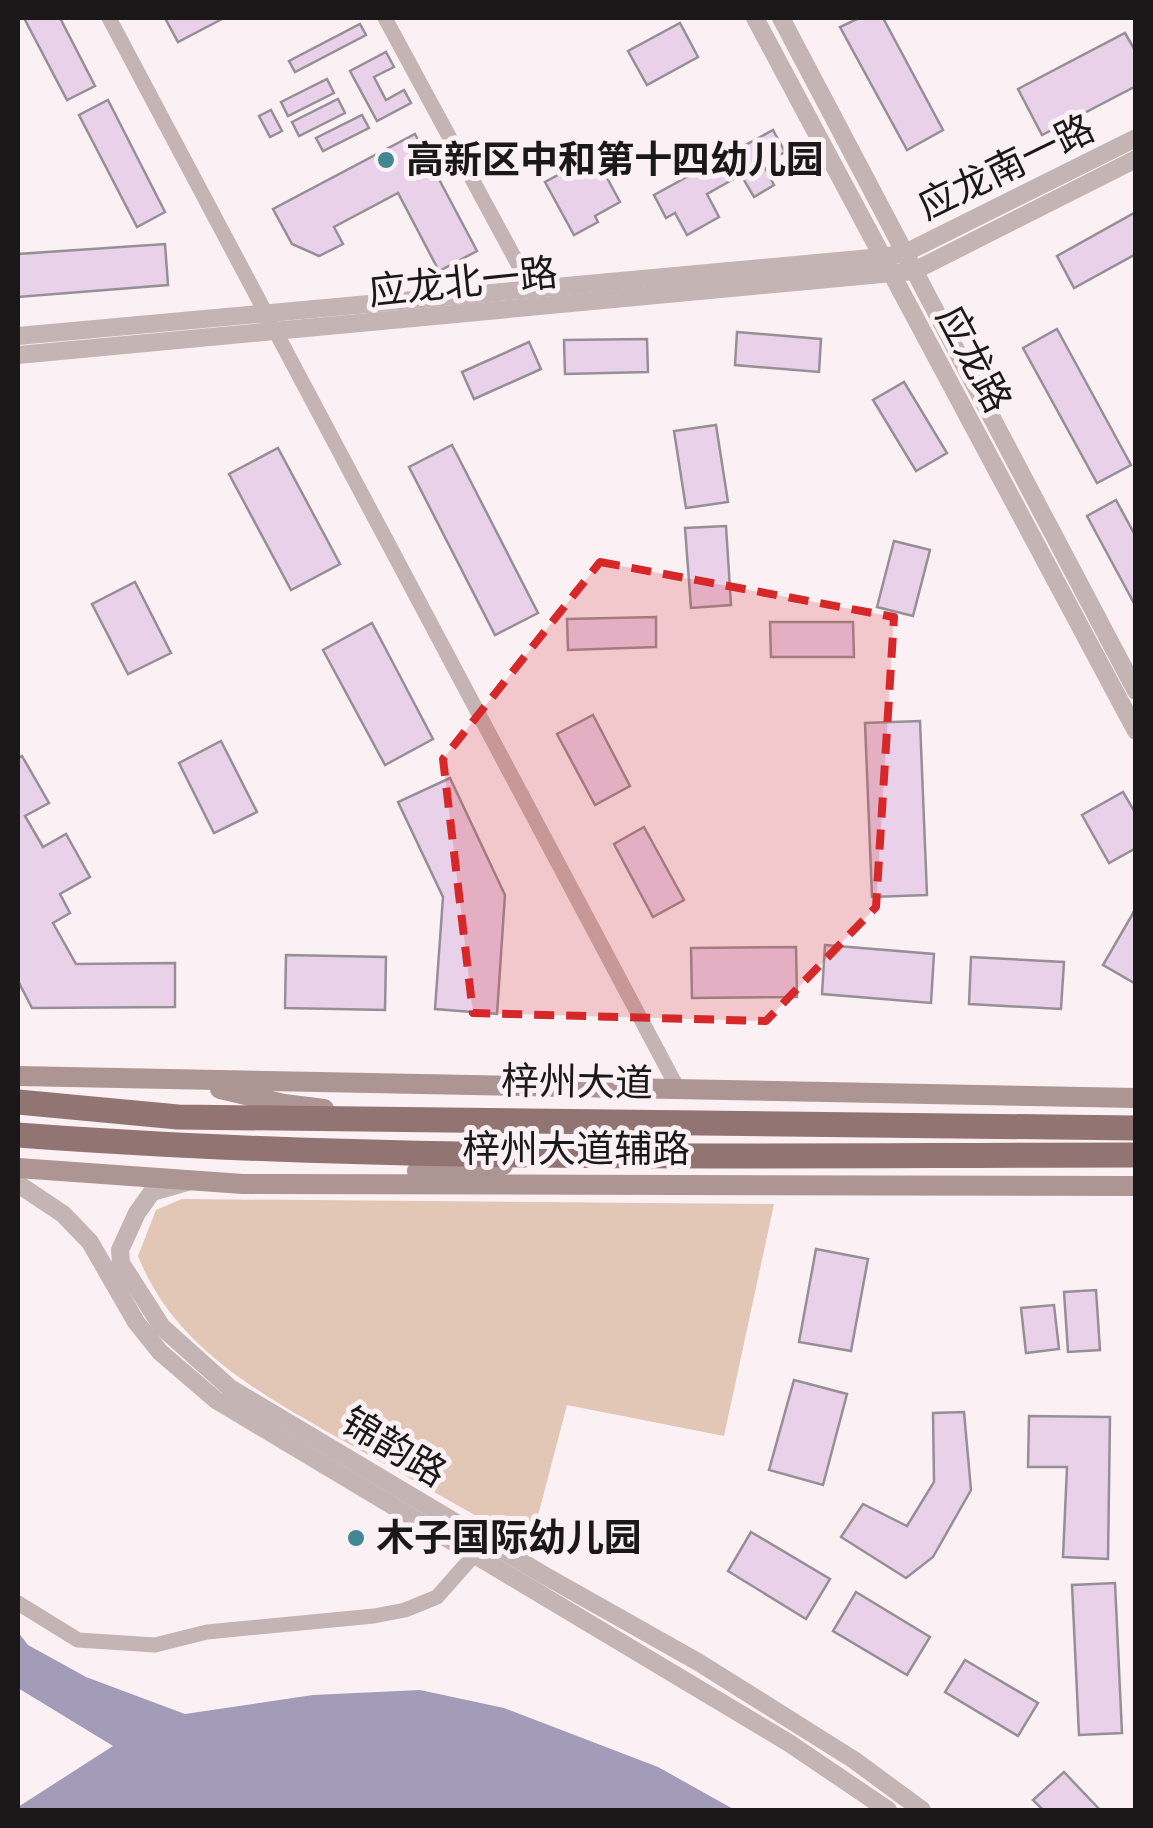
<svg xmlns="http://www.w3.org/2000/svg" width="1153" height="1828" font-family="'Alegreya Sans','Noto Sans SC',sans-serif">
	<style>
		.green { fill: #e2c6b6 }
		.water { fill: #a29cb8 }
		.building { fill: #e8d1e9; stroke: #969096; stroke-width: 2.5 }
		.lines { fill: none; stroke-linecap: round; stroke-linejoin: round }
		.minor { stroke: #c4b4b3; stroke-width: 15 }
		.tertiary { stroke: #c4b4b3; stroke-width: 18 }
		.secondary { stroke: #ac9593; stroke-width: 20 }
		.trunk { stroke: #927473; stroke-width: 25 }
		.marked { fill: #d62828; fill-opacity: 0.2; stroke: #d62828; stroke-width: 8; stroke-dasharray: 20 12; stroke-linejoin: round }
		.poi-dot { fill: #428893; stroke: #fbf1f5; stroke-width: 4 }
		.labels { text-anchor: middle; stroke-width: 10; stroke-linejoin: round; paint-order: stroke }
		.poi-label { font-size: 38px; font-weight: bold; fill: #1b1819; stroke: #fbf1f5; text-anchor: start }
		.street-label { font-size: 38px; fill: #1b1819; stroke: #fbf1f5 }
	</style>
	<rect width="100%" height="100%" fill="#fbf1f5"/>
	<path class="green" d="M182,1199l592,5 -50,232 -157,-31 -37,141c-56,-31 -111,-63 -167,-94 -87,-50 -186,-97 -225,-196l18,-46z"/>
	<path class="water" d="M18,1632l10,13 58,32 99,37 128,-19 107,-5 84,18 154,59 77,43h-717v-3l95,-61 -95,-58z"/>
	<g class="building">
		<path d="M24,18h36l35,68 -28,14z"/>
		<path d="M165,18h59l-46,24z"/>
		<path d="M859,18h24l60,112 -36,20 -67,-123z"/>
		<path d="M680,23l18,34 -51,28 -19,-34z"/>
		<path d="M360,24l6,11 -71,37 -6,-11z"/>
		<path d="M1125,33l11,19v34l-94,49 -24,-46z"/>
		<path d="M386,52l8,15 -20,10 12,23 18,-10 7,13 -34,18 -27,-50z"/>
		<path d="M327,79l7,14 -46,23 -7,-14z"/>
		<path d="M338,99l7,14 -46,23 -7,-14z"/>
		<path d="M108,100l57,112 -28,15 -58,-112z"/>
		<path d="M271,110l11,21 -12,6 -11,-21z"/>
		<path d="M362,115l7,13 -46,23 -7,-13z"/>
		<path d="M773,130l12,22 -22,12 11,21 -20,12 -13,-22 -34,19 12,23 -32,18 -12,-22 -9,5 -12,-23z"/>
		<path d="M415,134l62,117 -38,20 -41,-78 -64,34 9,17 -24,12 -27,-12 -19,-35z"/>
		<path d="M598,161l22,41 -25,14 3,6 -24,13 -29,-53 24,-13 3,6z"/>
		<path d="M1136,212v42l-62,34 -17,-32z"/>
		<path d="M165,244l3,41 -150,12v-43z"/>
		<path d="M1057,329l74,136 -34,18 -74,-135z"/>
		<path d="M737,332l84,7 -2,33 -84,-7z"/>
		<path d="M647,339l1,33 -83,2 -1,-34z"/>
		<path d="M529,342l12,27 -67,30 -12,-27z"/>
		<path d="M904,382l43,71 -31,18 -43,-71z"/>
		<path d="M716,425l12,77 -42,6 -12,-77z"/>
		<path d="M452,445l86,168 -43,22 -86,-168z"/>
		<path d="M278,448l62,116 -49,26 -62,-116z"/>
		<path d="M1116,500l20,37v70l-49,-91z"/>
		<path d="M726,526l5,79 -40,3 -6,-80z"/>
		<path d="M894,541l36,9 -17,66 -36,-9z"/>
		<path d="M135,582l36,71 -43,21 -36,-70z"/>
		<path d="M656,617v30l-88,3 -1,-31z"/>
		<path d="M770,622h83l1,35h-83z"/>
		<path d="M372,623l61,116 -48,26 -62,-115z"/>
		<path d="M593,715l37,71 -35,19 -38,-71z"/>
		<path d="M920,721l7,174 -55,2 -7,-174z"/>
		<path d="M221,741l36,71 -43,21 -35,-70z"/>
		<path d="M22,756l27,47 -24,13 18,31 23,-13 24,43 -30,17 10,19 -17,10 23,41 99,-1v44l-143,1 -14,-27v-223z"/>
		<path d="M450,778l55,117 -8,119 -62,-5 8,-112 -45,-95z"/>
		<path d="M1123,792l13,22v34l-27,15 -27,-48z"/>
		<path d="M644,827l40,73 -31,17 -39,-73z"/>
		<path d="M1136,908v76l-33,-19z"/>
		<path d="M825,945l109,9 -3,49 -109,-9z"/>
		<path d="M796,947l1,50 -105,1 -1,-50z"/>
		<path d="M286,955l100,2 -1,53 -100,-2z"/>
		<path d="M971,957l93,5 -3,47 -92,-5z"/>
		<path d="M816,1249l52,10 -17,92 -52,-9z"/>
		<path d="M1096,1290l4,60 -32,2 -4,-60z"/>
		<path d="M1054,1305l5,44 -33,4 -5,-45z"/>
		<path d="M794,1380l53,14 -24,91 -54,-15z"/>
		<path d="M964,1412l7,78 -38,67 -27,21 -65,-41 22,-33 44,22 27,-44 -1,-69z"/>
		<path d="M1029,1416l81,1 -2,142 -45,-2 4,-90h-39z"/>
		<path d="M751,1532l79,47 -24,40 -78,-48z"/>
		<path d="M1115,1583l7,150 -43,2 -7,-150z"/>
		<path d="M856,1592l74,45 -23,38 -74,-44z"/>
		<path d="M965,1660l73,43 -20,33 -73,-44z"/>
		<path d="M1064,1772l36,38h-57l-10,-10z"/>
	</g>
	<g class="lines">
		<g class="minor">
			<path d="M109,18l569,1071"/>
			<path d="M385,18l147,272"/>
			<path d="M18,1603l60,37 77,5 52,-13 167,-16 31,-6 32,-13 38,-43"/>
		</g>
		<g class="tertiary">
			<path d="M755,18l381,713"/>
			<path d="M781,18l355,673"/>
			<path d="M18,336l864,-79 23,-4 231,-115"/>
			<path d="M18,355l896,-84 222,-112"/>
			<path d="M187,1182l-35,10 -15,21 -17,37 1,13 41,64 68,61 312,186 156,88 156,98 68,50"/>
			<path d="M18,1184l45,30 27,28 46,80 24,30 56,48 573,343 99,67"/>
		</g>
		<g class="secondary">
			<path d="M18,1076l1118,22"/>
			<path d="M220,1089l64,15 40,5"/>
			<path d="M18,1168l225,16 893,2"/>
			<path d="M417,1171l86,-6"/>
		</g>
		<g class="trunk">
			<path d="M18,1102l160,15 958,11"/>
			<path d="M18,1135c371,28 745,20 1118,20"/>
		</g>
	</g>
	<path class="marked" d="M600,562l294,55 -18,290 -110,114 -293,-8 -30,-254z"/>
	<g class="poi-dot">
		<circle cx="386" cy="160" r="10"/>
		<circle cx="356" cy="1538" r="10"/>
	</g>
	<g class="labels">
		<g class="poi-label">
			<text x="406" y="173">高新区中和第十四幼儿园</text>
			<text x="376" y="1551">木子国际幼儿园</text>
		</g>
		<g class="street-label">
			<text transform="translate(1006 167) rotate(-26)" y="13">应龙南一路</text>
			<text transform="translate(463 282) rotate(-6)" y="13">应龙北一路</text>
			<text transform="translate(974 359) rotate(62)" y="13">应龙路</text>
			<text transform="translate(577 1082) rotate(1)" y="13">梓州大道</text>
			<text x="576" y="1162">梓州大道辅路</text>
			<text transform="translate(394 1447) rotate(31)" y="13">锦韵路</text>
		</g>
	</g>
	<rect width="1153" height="1828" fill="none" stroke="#1b1819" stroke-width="40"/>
</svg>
